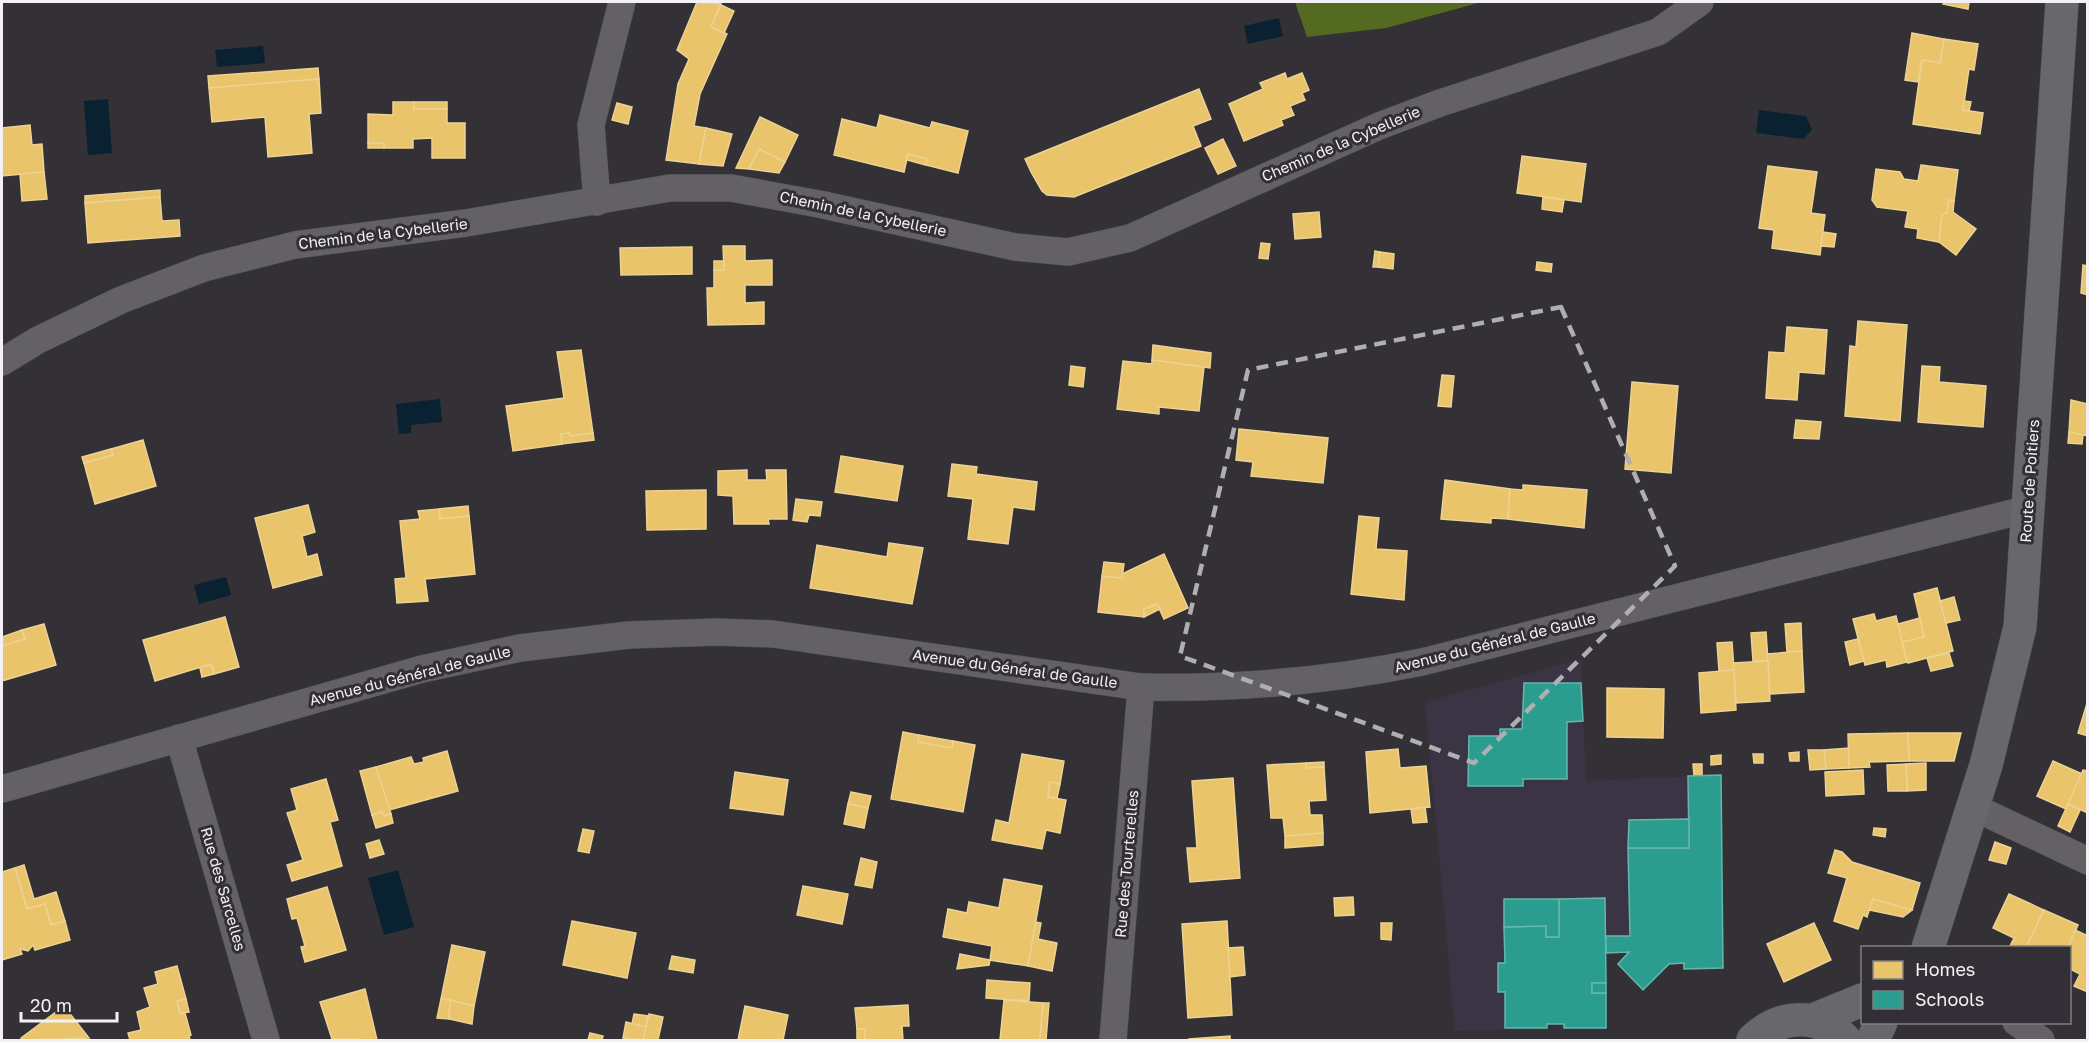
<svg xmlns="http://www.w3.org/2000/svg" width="2089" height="1042" font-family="'Golos Text',sans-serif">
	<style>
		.education { fill: #3b3444 }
		.forest { fill: #546a20 }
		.water { fill: #0a2131 }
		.homes { fill: #e9c46a; stroke: #ecd294; stroke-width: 1.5 }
		.schools { fill: #2a9d8f; stroke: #67b6ae; stroke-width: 1.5 }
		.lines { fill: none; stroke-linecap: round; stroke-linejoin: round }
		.street-casing { stroke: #4f4d50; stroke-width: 28 }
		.secondary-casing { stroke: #4f4d50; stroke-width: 34 }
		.street { stroke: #636164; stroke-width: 27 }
		.secondary { stroke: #68686c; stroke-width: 33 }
		.marked { fill: none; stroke: #b0aeb2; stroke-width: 4.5; stroke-dasharray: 12 8; stroke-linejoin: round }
		.labels { text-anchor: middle; stroke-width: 6; stroke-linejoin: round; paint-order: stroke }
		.street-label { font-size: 15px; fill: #f4f1f6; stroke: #332f37 }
	</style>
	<rect width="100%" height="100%" fill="#333135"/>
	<path class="education" d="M1581,659l5,122 135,-6 2,193 -39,1v-6l-15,1 -26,26 -25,-26 10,-11h-22v75h-42v-4h-17v4l-92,3 -30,-329z"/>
	<path class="forest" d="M1295,2h187l-96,26 -79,9z"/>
	<g class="water">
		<path d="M1279,18l4,18 -35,8 -4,-18z"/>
		<path d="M263,46l2,17 -48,4 -2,-17z"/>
		<path d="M108,99l4,54 -24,2 -4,-54z"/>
		<path d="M1759,110l47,6 6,14 -9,9 -47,-6z"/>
		<path d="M440,399l2,23 -31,3v8l-12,1 -3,-30z"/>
		<path d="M226,577l5,18 -32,9 -5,-19z"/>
		<path d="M398,870l16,57 -30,8 -16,-57z"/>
	</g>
	<g class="homes">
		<path d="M697,2l24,2 -10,23 16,7 -27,60 -6,32 12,2 -7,36 -33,-4 12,-76 11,-25 -12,-9z"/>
		<path d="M1944,2h25l-1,7 -25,-5z"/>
		<path d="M721,5l13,6 -10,22 -13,-6z"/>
		<path d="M1912,33l32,6 -4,24 -18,-3 -4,22 -13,-2z"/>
		<path d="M1944,39l34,5 -4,26 -5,-1 -6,41 20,3 -3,21 -67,-10 9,-64 18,3z"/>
		<path d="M318,68l1,11 -110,9 -1,-12z"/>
		<path d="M1285,73l2,6 15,-6 7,17 -7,3 3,7 -15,6 4,9 -13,5 2,5 -39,16 -15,-37 34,-15 -3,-6z"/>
		<path d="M319,79l2,34 -12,1 3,39 -44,4 -3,-40 -53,5 -3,-34z"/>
		<path d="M1199,89l12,30 -18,7 8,20 -127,51 -27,-2 -5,-4 -11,-19 -6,-13z"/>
		<path d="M1964,101l7,1 -2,9 -6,-1z"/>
		<path d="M393,102h21v7h33v14h18v35h-33v-20l-19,1v9h-29v-5h-16v-29l25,1z"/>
		<rect x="414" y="102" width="33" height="7"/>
		<path d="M617,103l15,4 -4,17 -16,-4z"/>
		<path d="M880,115l50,13 2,-6 36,9 -10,42 -32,-8 2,-6 -20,-5 -4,18 -70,-17 8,-36 35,9z"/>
		<path d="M760,117l38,18 -13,27 -26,-13 -10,20 -13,-1z"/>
		<path d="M30,125l2,20 10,-1 2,28 -42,4v-48z"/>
		<path d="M706,128l26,6 -9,32 -24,-2z"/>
		<path d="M1223,139l13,27 -18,8 -13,-26z"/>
		<rect x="368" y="143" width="16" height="5"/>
		<path d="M759,149l26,13 -6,11 -30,-4z"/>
		<path d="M908,154l20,5 -2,6 -19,-5z"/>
		<path d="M1522,156l64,8 -5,38 -64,-9z"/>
		<path d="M1921,165l37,5 -4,31 -5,-1 -2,13 -5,2 -3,27 -22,-4 1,-9 -13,-2 3,-16 -31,-4 -5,-7 4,-31 24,3 4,7 14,2z"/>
		<path d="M1768,166l49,6 -6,41 14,2 -5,40 -48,-7 2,-18 -15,-2z"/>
		<path d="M44,172l3,27 -25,2 -2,-27z"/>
		<path d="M160,190v7l-75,6v-7z"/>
		<path d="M160,197l2,24 17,-1 1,16 -92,7 -3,-40z"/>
		<path d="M1543,197l21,3 -2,12 -20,-3z"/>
		<path d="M1949,200l5,1 -1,11 23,17 -20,26 -17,-13 3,-27 5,-2z"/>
		<path d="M1319,212l2,25 -26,2 -2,-25z"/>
		<path d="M1823,232l13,2 -2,13 -13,-1z"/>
		<path d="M1261,243l9,1 -2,15 -9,-1z"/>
		<path d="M723,246h22v15l27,-1v25h-27v18l19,-1v22l-56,1 -1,-37h7v-18h10z"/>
		<path d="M692,247v27l-71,1 -1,-27z"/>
		<path d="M1375,251l5,1 -2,15h-5z"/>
		<path d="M1380,252l14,2 -1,15 -15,-2z"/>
		<rect x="714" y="261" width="10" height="9"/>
		<path d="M1537,262l15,2 -1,8 -15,-2z"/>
		<path d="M2083,265l5,1v29l-7,-2z"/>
		<path d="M1858,321l49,4 -7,96 -55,-5 5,-70 6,1z"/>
		<path d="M1787,327l40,3 -3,44 -25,-2 -2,28 -31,-2 3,-46 16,1z"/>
		<path d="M1153,345l58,8 -1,15 -58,-8z"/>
		<path d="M581,350l12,83 -23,3 -1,-3 -8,1 1,10 -49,7 -7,-45 58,-8 -7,-46z"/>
		<path d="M1152,360l52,7 -5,44 -40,-4v7l-42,-5 6,-48 29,3z"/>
		<path d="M1071,366l14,2 -2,19 -14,-2z"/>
		<path d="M1922,366l18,1 -1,15 47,4 -3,41 -65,-5z"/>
		<path d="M1442,375l12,1 -3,31 -13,-1z"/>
		<path d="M1632,382l46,4 -7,87 -46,-4z"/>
		<path d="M2071,400l17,4v32l-19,-4z"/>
		<path d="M1796,420l25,2 -2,17 -25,-1z"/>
		<path d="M1239,429l89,9 -5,45 -72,-7 2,-14 -17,-2z"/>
		<path d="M2069,432l14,3 -1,9 -14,-1z"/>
		<path d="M569,433l1,3 23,-3 1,7 -32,4 -1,-10z"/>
		<path d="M143,440l13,46 -61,18 -11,-41 29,-8 -2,-6z"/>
		<path d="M111,449l2,6 -29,8 -2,-6z"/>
		<path d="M841,456l62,10 -6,35 -62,-9z"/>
		<path d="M952,464l25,3 -1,7 61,8 -3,28 -21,-3 -5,37 -40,-5 5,-40 -25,-3z"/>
		<path d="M747,470v10h20l-1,-10h20l1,49h-19l1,5h-35l-1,-28 -15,-1v-24z"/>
		<path d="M1445,480l65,9 -2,30 -17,-1v5l-50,-4z"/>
		<path d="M1523,485l64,5 -3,38 -76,-9 2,-30 13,1z"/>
		<path d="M706,490v39l-59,1 -1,-39z"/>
		<path d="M796,499l26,3 -2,14 -11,-1 -2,7 -14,-2z"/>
		<path d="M308,505l7,27 -13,4 5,21 10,-3 5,21 -49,13 -18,-70z"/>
		<path d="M468,506l1,10 -29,3 -1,-10z"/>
		<path d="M439,509l1,10 29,-3 6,58 -50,5 3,22 -31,2 -2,-24 11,-1 -6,-57 20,-2 -2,-8z"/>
		<path d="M1359,516l20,2 -3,31 31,2 -3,49 -53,-6z"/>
		<path d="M889,543l34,5 -11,56 -102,-16 7,-43 70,12z"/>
		<path d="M1164,554l24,54 -24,11 -7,-15 -13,5v8l-46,-5 4,-36 20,2v-4z"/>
		<path d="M1104,562l20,2 -2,14 -20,-2z"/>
		<path d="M1937,588l16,63 -45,12 -6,-21 22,-5 -10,-43z"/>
		<path d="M1954,597l6,23 -14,3 -6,-22z"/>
		<path d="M1157,604l3,5 -16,8v-8z"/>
		<path d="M1874,614l2,7 20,-5 11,46 -20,5 -1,-7 -21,5 -12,-46z"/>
		<path d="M225,617l14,50 -25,7 -3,-10 -56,17 -12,-41z"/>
		<path d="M1920,618l4,19 -22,5 -4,-18z"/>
		<path d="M1801,623l1,28 -15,1 -2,-28z"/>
		<path d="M44,624l12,41 -54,16v-35l23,-7 -3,-9z"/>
		<path d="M22,630l3,9 -23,7v-9z"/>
		<path d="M1766,632l2,29h-15l-2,-28z"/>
		<path d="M1858,639l6,22 -14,4 -5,-23z"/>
		<path d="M1732,642l2,28 -15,1 -2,-28z"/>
		<path d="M1802,651l2,41 -34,2 -3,-40z"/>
		<path d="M1949,653l4,13 -22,5 -4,-13z"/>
		<path d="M1768,661l2,40 -34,2 -3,-40z"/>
		<path d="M211,664l3,10 -12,3 -2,-9z"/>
		<path d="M1734,670l2,40 -35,3 -2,-40z"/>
		<path d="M1607,688l57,1 -1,49 -56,-1z"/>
		<path d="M2088,700v36l-10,-3z"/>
		<path d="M903,732l16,3 -1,7 34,6 1,-7 22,4 -12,67 -72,-13z"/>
		<path d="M1908,733h53l-7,28h-45z"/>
		<path d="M1908,733l1,28 -40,1 1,5 -21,1 -1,-34z"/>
		<path d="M919,735l34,6 -1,7 -34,-6z"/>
		<path d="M1849,748v20l-23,1 -2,-19z"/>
		<path d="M1398,749l2,19 26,-2 4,41 -60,6 -4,-61z"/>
		<path d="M1808,750h16l2,19 -16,1z"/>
		<path d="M447,751l11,40 -69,19 -13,-43 35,-10 3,7 10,-2 -1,-4z"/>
		<path d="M1799,752v9h-9l-1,-8z"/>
		<path d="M1022,754l42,7 -4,23 -10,-2 -2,15 18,3 -6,33 -14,-3 -4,19 -50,-9 4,-20 13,3z"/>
		<path d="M1753,754h10v9h-9z"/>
		<path d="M1721,755v9l-10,1v-9z"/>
		<path d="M2053,761l29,13 -16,35 -29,-13z"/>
		<path d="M1324,762v5l-18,1v-5z"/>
		<path d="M1306,763v5l18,-1 2,33 -17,1 1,14h12l1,18 -38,3 -2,-18h-12l-4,-53z"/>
		<path d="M1926,763v27l-19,1 -1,-27z"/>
		<path d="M1693,764h9v11l-8,1z"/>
		<path d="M1906,764l1,27h-19l-1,-26z"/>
		<path d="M376,767l15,47 -7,2 -2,-4 -10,3 -12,-44z"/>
		<path d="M1863,770l1,24 -38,2 -1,-24z"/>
		<path d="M2083,770l5,1v42l-20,-9z"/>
		<path d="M735,772l53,8 -5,35 -53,-7z"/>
		<path d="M1233,778l7,100 -50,4 -3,-34h10l-5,-67z"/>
		<path d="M326,779l12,41 -8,2 12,44 -50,15 -5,-16 16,-5 -16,-47 10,-3 -6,-21z"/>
		<path d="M1050,782l10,2 -3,14 -9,-1z"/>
		<path d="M851,792l20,4 -3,12 -20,-4z"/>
		<path d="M848,804l20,4 -4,20 -20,-4z"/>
		<path d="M2068,804l12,6 -10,22 -12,-6z"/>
		<path d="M1425,807l2,15 -14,1 -2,-14z"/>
		<path d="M382,812l2,4 7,-2 2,9 -17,5 -4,-13z"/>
		<path d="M1874,828l12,1 -1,8 -12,-2z"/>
		<path d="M583,829l11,2 -5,22 -11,-2z"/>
		<path d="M1323,833v12l-38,3v-12z"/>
		<path d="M379,840l5,14 -14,4 -4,-14z"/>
		<path d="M1995,842l16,6 -5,16 -17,-4z"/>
		<path d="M1835,850l7,2 10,10 68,21 -8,27 -39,-11 -6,18 -4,-2 -5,14 -24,-8 13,-43 -19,-5z"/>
		<path d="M861,858l16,4 -5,26 -17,-3z"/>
		<path d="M24,865l10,34 22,-7 9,29 -14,4 -6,-21 -18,5 -12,-41z"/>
		<path d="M15,868l12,41 18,-5 6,21 14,-4 5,19 -35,10 -2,-5 -5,6 -8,-2 2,5 -20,6v-88z"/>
		<path d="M1004,879l38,7 -14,80 -38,-6 2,-14 -49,-9 5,-28 19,4 2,-11 30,6z"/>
		<path d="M803,886l45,8 -6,30 -45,-9z"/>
		<path d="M327,887l19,63 -41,12 -4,-15 4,-1 -8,-28 -5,1 -5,-20z"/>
		<path d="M2009,894l35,16 -18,38h-17l5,-10 -21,-10z"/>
		<path d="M1353,897l1,18 -19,1 -1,-18z"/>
		<path d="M1873,899l39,11 -9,7 -34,-7z"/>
		<path d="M2044,910l34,15 -10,23h-42z"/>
		<path d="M572,921l64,12 -9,45 -64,-13z"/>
		<path d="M1227,921l5,94 -44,3 -6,-94z"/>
		<path d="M1036,922l5,1 -3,16 19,4 -5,28 -24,-5z"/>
		<path d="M1381,923h11l-1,17 -10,-1z"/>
		<path d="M1814,923l17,37 -47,22 -17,-38z"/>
		<path d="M2075,930l13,6v56l-14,-6 6,-12 -10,-5 -2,-21z"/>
		<path d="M452,945l33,7 -11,54 -33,-7z"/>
		<path d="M1243,947l2,28 -15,2 -2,-29z"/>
		<path d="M960,954l30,6 -1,5 -32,4z"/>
		<path d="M672,956l23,4 -2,13 -24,-4z"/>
		<path d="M177,966l9,33 -9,2 3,12h5l6,22 -2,1 1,4h-60l-2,-7 13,-3 -4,-18 13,-5 -6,-19 14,-4 -3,-12z"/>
		<path d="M987,980l43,3 -1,18 -43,-3z"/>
		<path d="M365,989l12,51 -45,-1 -12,-37z"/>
		<path d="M186,999l3,13 -9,1 -3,-12z"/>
		<path d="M441,999l9,1 -1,19 -12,-1z"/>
		<path d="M450,1000l24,6 -2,18 -23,-5z"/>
		<path d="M1004,1000l39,3 -3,37h-40z"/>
		<path d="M1043,1003h6l-3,37h-6z"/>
		<path d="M908,1005l1,21h-7l1,14h-38v-11h-8l-2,-21z"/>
		<path d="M64,1006l25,32 -66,2 -2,-2z"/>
		<path d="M745,1006l43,9 -5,25h-45z"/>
		<path d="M634,1014l14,2 -2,11 -14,-3z"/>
		<path d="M649,1014l14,3 -5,23h-15z"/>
		<path d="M626,1022l20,5 -3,13 -20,-2z"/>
		<rect x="857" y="1029" width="8" height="11"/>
		<path d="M590,1033l13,3 -1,4h-14z"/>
		<path d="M1230,1036v4h-41v-1z"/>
	</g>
	<g class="schools">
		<path d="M1524,683h57l2,38 -16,1v57h-44v7h-55l1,-50h31v-7h22z"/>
		<path d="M1721,775l2,193 -39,1v-6l-15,1 -26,26 -25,-26 11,-12 -23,1v-17h24l-2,-88h61l-1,-72z"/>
		<path d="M1689,819v29h-61l1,-28z"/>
		<path d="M1605,898l1,85h-14v10h14v35h-42v-4h-17v4h-42v-36h-7v-29h7l-1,-36 42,-1v11h13v-38z"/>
		<path d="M1504,899h55v38h-13v-11l-42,1z"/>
		<rect x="1592" y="983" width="14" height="10"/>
	</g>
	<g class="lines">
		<defs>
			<g id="street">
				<path d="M597,202l-6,-77 31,-123"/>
				<path d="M2,362l36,-22 83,-40 83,-32 91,-23 171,-22 204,-35h61l88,16 196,43 53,5 62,-14 249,-112 61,-23 218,-71 42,-30"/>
				<path d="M179,738l87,302"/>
				<path d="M2,789l420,-120 98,-21 109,-13 88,-3 56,2 368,53c96,2 188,-6 281,-25l606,-153"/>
				<path d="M1973,807l115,54"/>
				<path d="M2016,1022l25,18"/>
				<path d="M1113,1040l28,-353"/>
			</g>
			<g id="secondary">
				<path d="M1928,948l58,-183 34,-138 42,-625"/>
				<path d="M1813,1020l49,-20"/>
				<path d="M1753,1040c27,-26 66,-28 92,0"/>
				<path d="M1873,1040l8,-18"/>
			</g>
		</defs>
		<use href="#street" class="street-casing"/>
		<use href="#secondary" class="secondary-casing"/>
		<use href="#street" class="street"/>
		<use href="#secondary" class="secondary"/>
	</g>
	<path class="marked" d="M1561,307l114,259 -201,197 -294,-107 68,-286z"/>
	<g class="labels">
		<g class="street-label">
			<text transform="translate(1341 144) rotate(-23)" y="5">Chemin de la Cybellerie</text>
			<text transform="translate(863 214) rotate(12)" y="5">Chemin de la Cybellerie</text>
			<text transform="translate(383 234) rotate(-7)" y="5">Chemin de la Cybellerie</text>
			<text transform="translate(2030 481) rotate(-86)" y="5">Route de Poitiers</text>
			<text transform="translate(1495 643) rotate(-14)" y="5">Avenue du Général de Gaulle</text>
			<text transform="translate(1015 669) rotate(8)" y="5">Avenue du Général de Gaulle</text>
			<text transform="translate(410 676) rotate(-14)" y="5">Avenue du Général de Gaulle</text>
			<text transform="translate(1127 864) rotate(-85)" y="5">Rue des Tourterelles</text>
			<text transform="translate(223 889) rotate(74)" y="5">Rue des Sarcelles</text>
		</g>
	</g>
	<rect width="2089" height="1042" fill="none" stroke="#f4f1f6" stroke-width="6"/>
	<rect x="1861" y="946" width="210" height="78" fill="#332f37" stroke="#807d83" stroke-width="1.5"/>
	<rect x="1873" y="961" width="30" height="18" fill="#e9c46a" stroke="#807d83" stroke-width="1.5"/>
	<text x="1915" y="976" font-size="18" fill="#f4f1f6">Homes</text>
	<rect x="1873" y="991" width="30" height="18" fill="#2a9d8f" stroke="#807d83" stroke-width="1.5"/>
	<text x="1915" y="1006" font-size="18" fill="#f4f1f6">Schools</text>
	<path d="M21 1012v9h96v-9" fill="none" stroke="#f4f1f6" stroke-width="3"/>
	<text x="30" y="1012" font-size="18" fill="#f4f1f6" stroke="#332f37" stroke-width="4.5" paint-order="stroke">20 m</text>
</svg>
